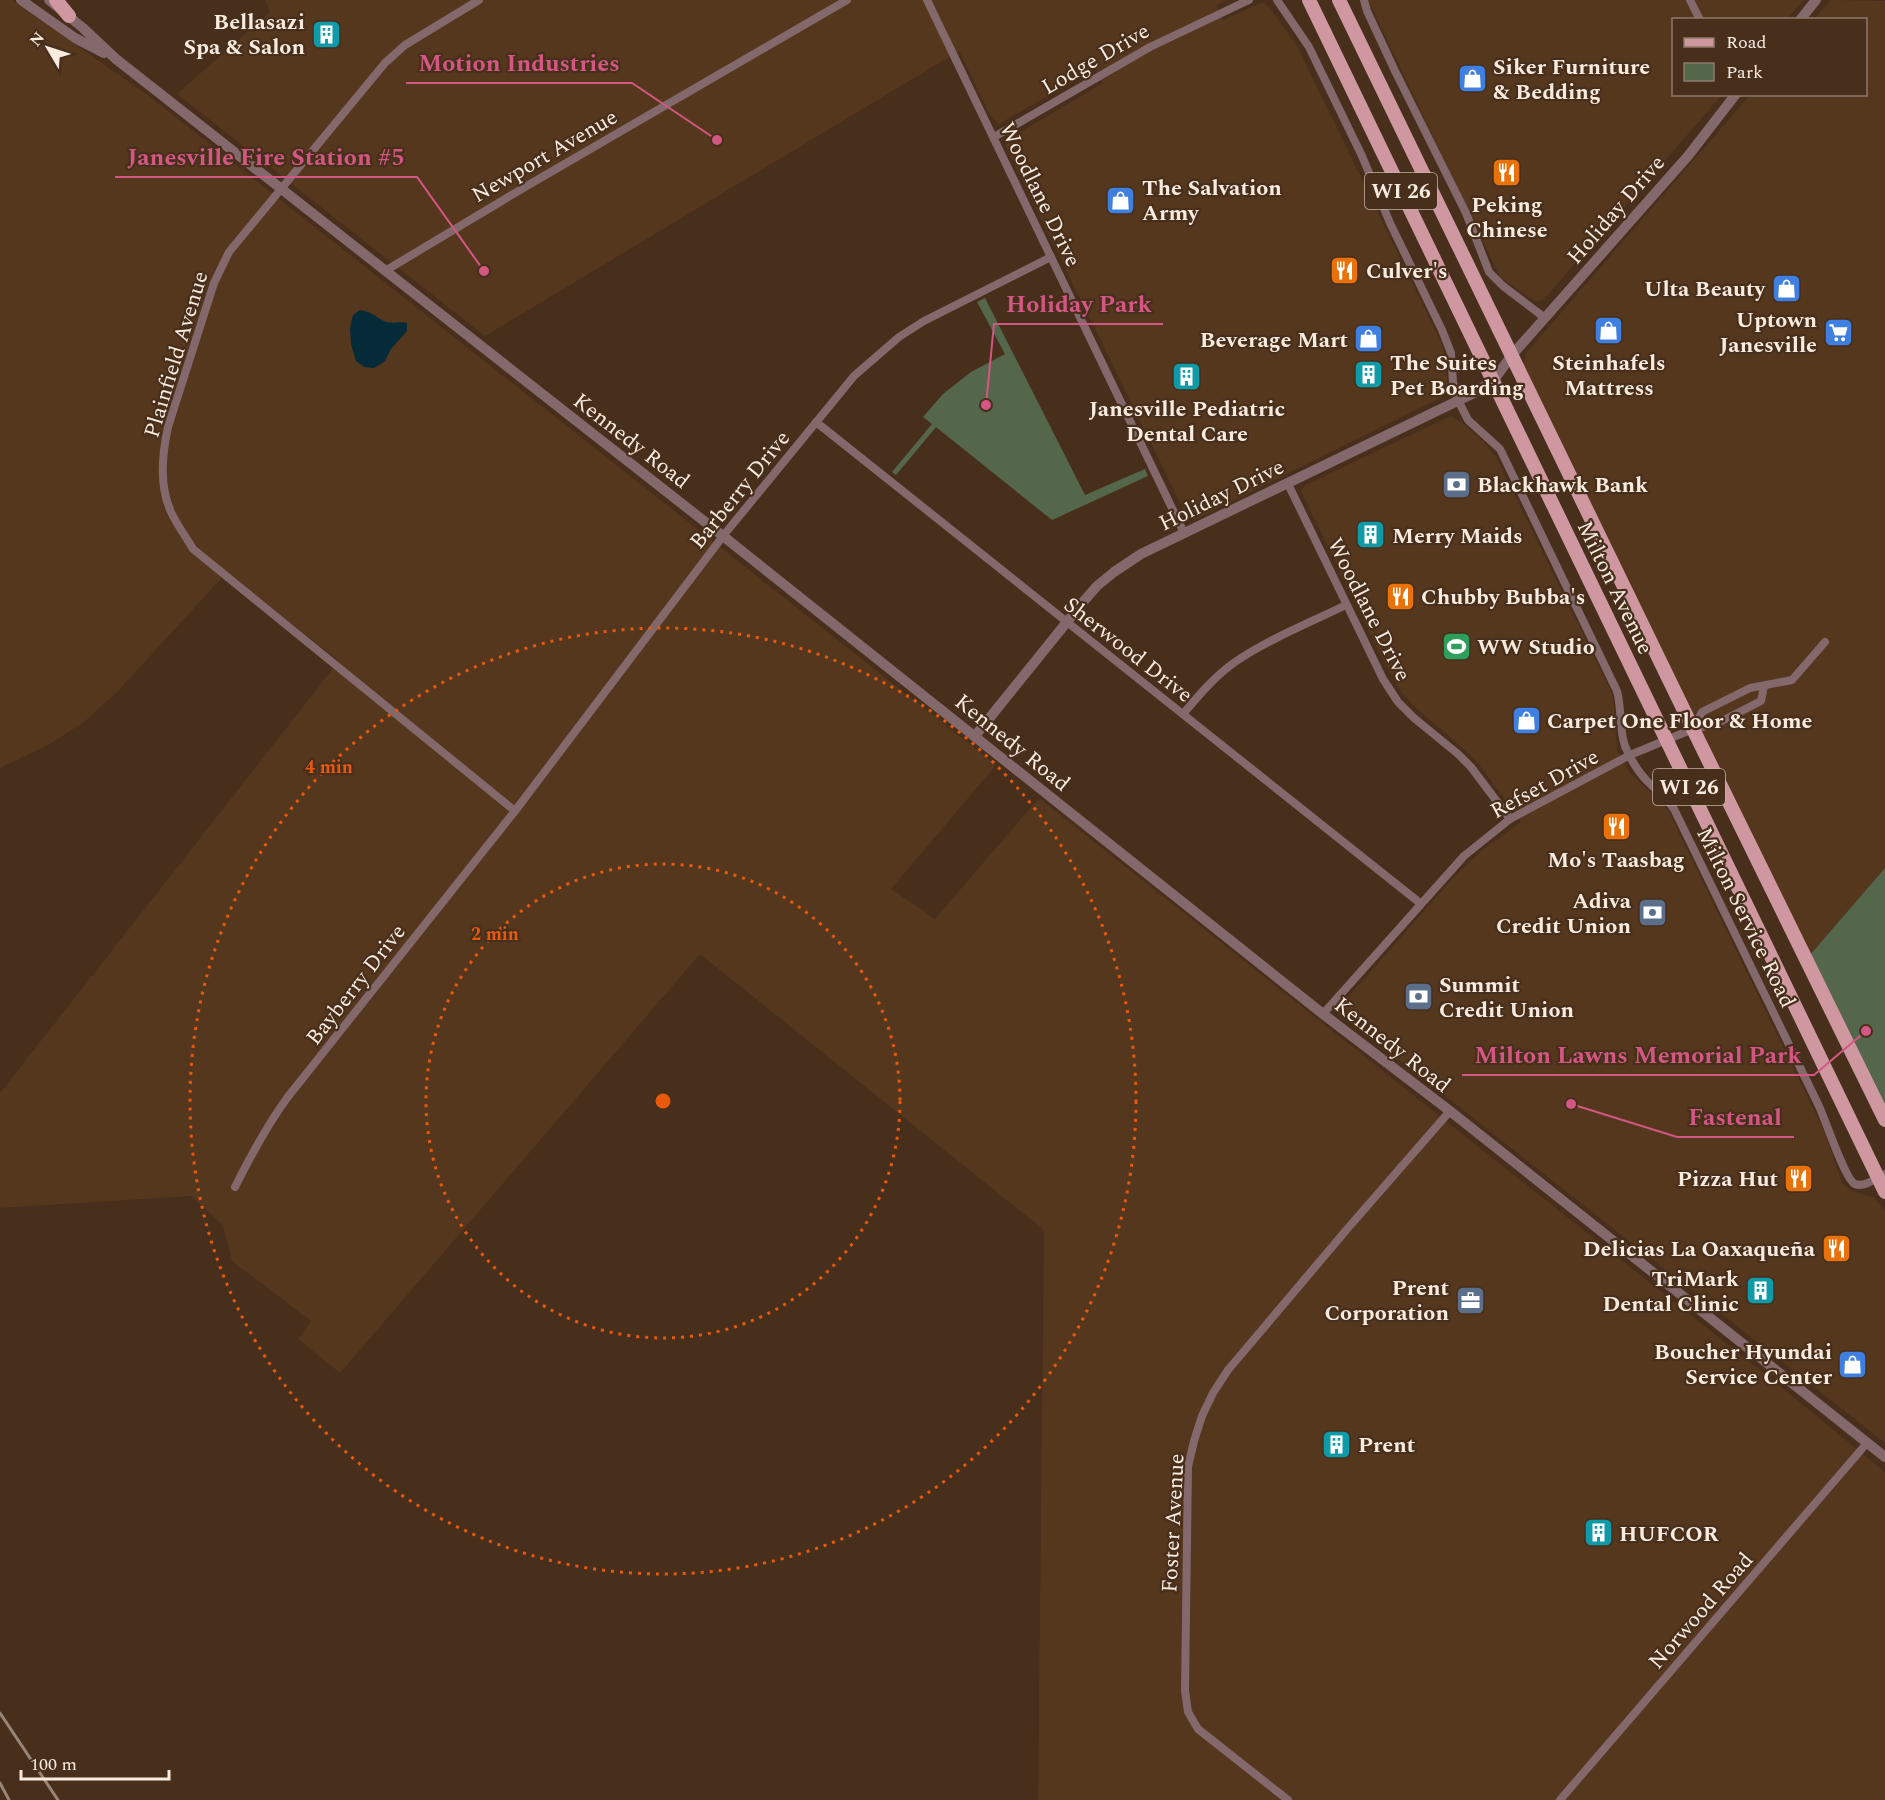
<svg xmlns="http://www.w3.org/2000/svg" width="1885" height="1800" font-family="Spectral,serif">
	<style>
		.built { fill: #55371e }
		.green { fill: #55674b }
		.water { fill: #042b37 }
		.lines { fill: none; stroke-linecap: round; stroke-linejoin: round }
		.minor { stroke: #83686c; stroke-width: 8 }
		.tertiary { stroke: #83686c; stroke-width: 10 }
		.primary { stroke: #cf98a1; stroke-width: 14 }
		.rail { stroke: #998575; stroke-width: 3 }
		.ring { fill: none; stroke: #e8590c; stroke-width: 3; stroke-dasharray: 3 6 }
		.labels { text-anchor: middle; stroke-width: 4.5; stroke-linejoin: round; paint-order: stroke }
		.shield { fill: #472f1c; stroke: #c4b3a4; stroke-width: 1.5 }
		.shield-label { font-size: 21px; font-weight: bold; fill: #faebdf }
		.poi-label { font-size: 22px; font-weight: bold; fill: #faebdf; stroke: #472f1c; text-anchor: start }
		.street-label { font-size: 22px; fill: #faebdf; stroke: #472f1c }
		.centre { fill: #e8590c; stroke: #472f1c; stroke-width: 3 }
		.ring-label { font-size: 18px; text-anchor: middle; font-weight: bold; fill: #e8590c; stroke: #472f1c; stroke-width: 4.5; stroke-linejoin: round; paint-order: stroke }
		.leader { fill: none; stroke: #d35783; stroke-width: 2 }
		.callout-dot { fill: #d35783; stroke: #472f1c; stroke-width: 2 }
		.callout-label { font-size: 24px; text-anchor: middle; font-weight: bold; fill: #d35783; stroke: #472f1c; stroke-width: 4.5; stroke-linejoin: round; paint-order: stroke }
	</style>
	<rect width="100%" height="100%" fill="#472f1c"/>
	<g class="built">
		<path d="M0,0h12l137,96 847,669 -105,124 44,30 104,-121 726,576 120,98v328h-847l6,-570 -344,-276 -360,419 -42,-34 13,-18 -79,-60 -9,-36 -32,-29 -191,12v-115l339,-432 -112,-89 -108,118 -35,32 -34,22 -50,24z"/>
		<path d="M265,0h962l-11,6 7,14 40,-18 7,6 27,38 144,296 4,13 3,34 -2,5 -8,5 -242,120h-8l-182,-372 1,-7 96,-57 -8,-14 -96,55 -8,-7 -32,-66 -474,285 -308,-242 93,-82z"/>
		<path d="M1368,0h436l-17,19 -113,1v74l48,1 -178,204 -8,3 -36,-25z"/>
		<path d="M1831,0l54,1v867l-75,87 -286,-586v-5l3,-12 12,-14 211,-243 116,-1v-74l-52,-1z"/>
		<path d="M1451,416l13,8 20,18 12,15 116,236 2,10 3,48 14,23 23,21 14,15 157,323 17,50 11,9 21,5 11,14v232l-540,-426 -5,-7 2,-6 112,-127 28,-27 39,-28 -40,-55 -16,-17 -48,-41 -16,-17 -17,-30 -83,-171 4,-6z"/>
	</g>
	<g class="green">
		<path d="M985,298l100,197 60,-26 3,7 -96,44 -116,-93 -40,48 -4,-3 40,-48 -9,-7 20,-23 28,-22 34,-18 -28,-52z"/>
		<path d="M1885,868v240l-75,-153z"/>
	</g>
	<path class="water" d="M360,310c14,2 17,9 27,12 7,2 12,-1 20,1v8l-16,18 -6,12 -11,7 -10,-1 -8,-6 -5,-17 -1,-16 3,-13z"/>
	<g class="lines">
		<g class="minor">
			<path d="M479,0l-74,45 -20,18 -156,189 -15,31 -46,144c-6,28 -9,58 3,85 6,13 15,25 22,37l322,262"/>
			<path d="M927,0l257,533"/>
			<path d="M1277,0l32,47 53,109 28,67 52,107 9,23 2,29 5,18 10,20 32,29 117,242c5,18 2,38 8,55 5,12 14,27 23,36 9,9 19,16 26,27l144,295c7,14 27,76 37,80 9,4 22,-6 30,-10"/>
			<path d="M1364,0l3,11 28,60 71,142 23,59 14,14 42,32"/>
			<path d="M1690,0l10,20"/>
			<path d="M994,137l156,-90 99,-47"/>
			<path d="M385,271l140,-84 322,-187"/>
			<path d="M816,422l604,481"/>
			<path d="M1288,484l95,195 15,23 16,16 44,36 13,13 39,52"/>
			<path d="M1183,714c16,-19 32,-38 52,-52 34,-23 74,-39 111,-57"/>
			<path d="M1693,729l9,-17 48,-24 42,-8 33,-38"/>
			<path d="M1323,1014l141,-158 46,-37 120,-64 63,-26 23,-5 45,-23 3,-15"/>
			<path d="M235,1187c16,-32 31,-60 52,-89l228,-287 208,-275 131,-160 45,-39 25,-16 127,-64"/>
			<path d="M1288,1800l-90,-71 -10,-17 -3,-21 3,-224 6,-26 8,-25 11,-23 15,-23 120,-142 102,-117"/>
			<path d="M1560,1800l307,-357"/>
		</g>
		<g class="tertiary">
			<path d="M21,0l54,38 29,15"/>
			<path d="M49,0l34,28 33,31 607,477 600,478 127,97 435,346"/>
			<path d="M1800,20l16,-20"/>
			<path d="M975,736l108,-134 14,-16 17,-14 27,-18 333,-161 19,-12 19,-26 176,-199 48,-62"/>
		</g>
		<g class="primary">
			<path d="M56,0l13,16"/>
			<path d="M1309,0l576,1192"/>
			<path d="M1339,0l354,729 192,391"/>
		</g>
		<g class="rail">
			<path d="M0,1713l58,87"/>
			<path d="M0,1783l9,17"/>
		</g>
	</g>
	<g class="ring">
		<circle cx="663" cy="1101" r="237"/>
		<circle cx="663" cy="1101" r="473"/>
	</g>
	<defs>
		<symbol id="building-square" viewBox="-11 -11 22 22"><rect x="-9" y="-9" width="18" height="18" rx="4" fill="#0f9aa8" stroke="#472f1c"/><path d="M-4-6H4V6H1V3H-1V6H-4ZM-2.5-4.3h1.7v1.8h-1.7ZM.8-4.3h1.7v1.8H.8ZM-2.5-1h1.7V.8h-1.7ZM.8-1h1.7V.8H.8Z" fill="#fff"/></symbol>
		<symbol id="shop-square" viewBox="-11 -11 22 22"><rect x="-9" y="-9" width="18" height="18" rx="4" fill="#3f7fe0" stroke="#472f1c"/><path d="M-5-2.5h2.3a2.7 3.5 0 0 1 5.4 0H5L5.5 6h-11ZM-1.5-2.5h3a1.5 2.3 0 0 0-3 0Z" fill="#fff"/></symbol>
		<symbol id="restaurant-square" viewBox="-11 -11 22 22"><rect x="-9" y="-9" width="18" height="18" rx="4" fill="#e8710a" stroke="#472f1c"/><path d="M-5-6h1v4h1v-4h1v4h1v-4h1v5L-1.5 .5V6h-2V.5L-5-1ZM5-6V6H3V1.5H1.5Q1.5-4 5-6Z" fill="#fff"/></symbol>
		<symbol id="supermarket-square" viewBox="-11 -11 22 22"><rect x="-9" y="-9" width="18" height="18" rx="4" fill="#3f7fe0" stroke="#472f1c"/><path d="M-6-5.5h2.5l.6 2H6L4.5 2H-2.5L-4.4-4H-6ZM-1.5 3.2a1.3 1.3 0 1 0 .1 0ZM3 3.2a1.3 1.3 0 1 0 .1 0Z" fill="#fff"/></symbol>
		<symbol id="bank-square" viewBox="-11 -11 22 22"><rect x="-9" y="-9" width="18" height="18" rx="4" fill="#5c6f8a" stroke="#472f1c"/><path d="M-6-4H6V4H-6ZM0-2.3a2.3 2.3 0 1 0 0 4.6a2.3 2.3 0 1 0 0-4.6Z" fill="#fff"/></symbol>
		<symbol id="stadium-square" viewBox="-11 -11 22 22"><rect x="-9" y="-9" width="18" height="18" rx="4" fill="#2e9e5b" stroke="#472f1c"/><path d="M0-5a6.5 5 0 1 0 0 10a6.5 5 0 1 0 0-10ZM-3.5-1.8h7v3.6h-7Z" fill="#fff"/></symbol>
		<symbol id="office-square" viewBox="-11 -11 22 22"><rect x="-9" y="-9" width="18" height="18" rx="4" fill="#5c6f8a" stroke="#472f1c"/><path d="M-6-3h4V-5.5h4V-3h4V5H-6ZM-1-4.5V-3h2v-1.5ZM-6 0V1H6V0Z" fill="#fff"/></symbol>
	</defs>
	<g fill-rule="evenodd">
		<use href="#building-square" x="310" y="18" width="33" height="33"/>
		<use href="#shop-square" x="1456" y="62" width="33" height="33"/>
		<use href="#restaurant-square" x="1490" y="156" width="33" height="33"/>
		<use href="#shop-square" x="1104" y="184" width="33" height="33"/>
		<use href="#restaurant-square" x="1328" y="254" width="33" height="33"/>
		<use href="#shop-square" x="1770" y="272" width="33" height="33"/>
		<use href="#shop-square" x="1592" y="314" width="33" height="33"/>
		<use href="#supermarket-square" x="1822" y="316" width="33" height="33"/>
		<use href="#shop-square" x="1352" y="322" width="33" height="33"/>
		<use href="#building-square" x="1352" y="358" width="33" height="33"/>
		<use href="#building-square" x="1170" y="360" width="33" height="33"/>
		<use href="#bank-square" x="1440" y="468" width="33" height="33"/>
		<use href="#building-square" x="1354" y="518" width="33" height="33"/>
		<use href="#restaurant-square" x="1384" y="580" width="33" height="33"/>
		<use href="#stadium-square" x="1440" y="630" width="33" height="33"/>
		<use href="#shop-square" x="1510" y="704" width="33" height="33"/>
		<use href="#restaurant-square" x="1600" y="810" width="33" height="33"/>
		<use href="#bank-square" x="1636" y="896" width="33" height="33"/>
		<use href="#bank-square" x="1402" y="980" width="33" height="33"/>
		<use href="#restaurant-square" x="1782" y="1162" width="33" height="33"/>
		<use href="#restaurant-square" x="1820" y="1232" width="33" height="33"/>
		<use href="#building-square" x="1744" y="1274" width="33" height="33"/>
		<use href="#office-square" x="1454" y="1284" width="33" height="33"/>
		<use href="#shop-square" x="1836" y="1348" width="33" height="33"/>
		<use href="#building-square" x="1320" y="1428" width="33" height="33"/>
		<use href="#building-square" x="1582" y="1516" width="33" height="33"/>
	</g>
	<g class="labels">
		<g class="shield">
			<rect x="1365" y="173" width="72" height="36" rx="4.5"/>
			<rect x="1653" y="769" width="72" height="36" rx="4.5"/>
		</g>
		<g class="shield-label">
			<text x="1401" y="198">WI 26</text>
			<text x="1689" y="794">WI 26</text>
		</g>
		<g class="poi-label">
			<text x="305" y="29" text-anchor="end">Bellasazi<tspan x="305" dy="25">Spa &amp; Salon</tspan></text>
			<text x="1493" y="74">Siker Furniture<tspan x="1493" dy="25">&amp; Bedding</tspan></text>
			<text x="1142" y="195">The Salvation<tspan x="1142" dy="25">Army</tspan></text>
			<text x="1507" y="212" text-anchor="middle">Peking<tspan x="1507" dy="25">Chinese</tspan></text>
			<text x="1366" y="278">Culver's</text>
			<text x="1765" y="296" text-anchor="end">Ulta Beauty</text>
			<text x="1817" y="327" text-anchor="end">Uptown<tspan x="1817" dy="25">Janesville</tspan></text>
			<text x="1348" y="347" text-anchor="end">Beverage Mart</text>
			<text x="1390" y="370">The Suites<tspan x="1390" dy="25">Pet Boarding</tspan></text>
			<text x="1609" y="370" text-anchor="middle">Steinhafels<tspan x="1609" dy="25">Mattress</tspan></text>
			<text x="1187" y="416" text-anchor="middle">Janesville Pediatric<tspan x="1187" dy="25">Dental Care</tspan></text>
			<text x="1477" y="492">Blackhawk Bank</text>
			<text x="1392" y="543">Merry Maids</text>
			<text x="1421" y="604">Chubby Bubba's</text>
			<text x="1477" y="654">WW Studio</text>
			<text x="1547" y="728">Carpet One Floor &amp; Home</text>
			<text x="1616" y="867" text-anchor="middle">Mo's Taasbag</text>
			<text x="1631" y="908" text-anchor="end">Adiva<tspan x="1631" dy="25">Credit Union</tspan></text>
			<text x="1439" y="992">Summit<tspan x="1439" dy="25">Credit Union</tspan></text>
			<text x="1778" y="1186" text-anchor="end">Pizza Hut</text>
			<text x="1815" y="1256" text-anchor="end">Delicias La Oaxaqueña</text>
			<text x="1739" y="1286" text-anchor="end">TriMark<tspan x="1739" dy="25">Dental Clinic</tspan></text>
			<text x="1449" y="1295" text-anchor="end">Prent<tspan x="1449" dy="25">Corporation</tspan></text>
			<text x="1832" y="1359" text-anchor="end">Boucher Hyundai<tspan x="1832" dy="25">Service Center</tspan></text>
			<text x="1358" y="1452">Prent</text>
			<text x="1619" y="1541">HUFCOR</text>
		</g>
		<g class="street-label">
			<text transform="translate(1095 58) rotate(-30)" y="8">Lodge Drive</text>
			<text transform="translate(544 155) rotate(-30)" y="8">Newport Avenue</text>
			<text transform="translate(1041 194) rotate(64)" y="8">Woodlane Drive</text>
			<text transform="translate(1615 209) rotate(-49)" y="8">Holiday Drive</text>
			<text transform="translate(175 354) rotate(-73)" y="8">Plainfield Avenue</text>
			<text transform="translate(632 440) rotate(38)" y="8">Kennedy Road</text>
			<text transform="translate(739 489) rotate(-51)" y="8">Barberry Drive</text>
			<text transform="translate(1221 494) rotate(-26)" y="8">Holiday Drive</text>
			<text transform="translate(1616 587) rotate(64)" y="8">Milton Avenue</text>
			<text transform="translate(1370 609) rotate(63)" y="8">Woodlane Drive</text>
			<text transform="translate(1129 649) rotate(38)" y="8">Sherwood Drive</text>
			<text transform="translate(1013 742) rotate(39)" y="8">Kennedy Road</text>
			<text transform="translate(1544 783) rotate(-29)" y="8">Refset Drive</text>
			<text transform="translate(1747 917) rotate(64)" y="8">Milton Service Road</text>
			<text transform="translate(355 984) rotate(-52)" y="8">Bayberry Drive</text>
			<text transform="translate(1393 1044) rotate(38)" y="8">Kennedy Road</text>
			<text transform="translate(1172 1523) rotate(-87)" y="8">Foster Avenue</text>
			<text transform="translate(1700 1610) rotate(-49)" y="8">Norwood Road</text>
		</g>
	</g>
	<circle cx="663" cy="1101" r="9" class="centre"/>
	<g class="ring-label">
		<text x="329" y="773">4 min</text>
		<text x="495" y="940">2 min</text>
	</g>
	<path class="leader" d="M717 140L632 83H406M484 271L417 177H115M986 405L994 324H1163M1866 1031L1814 1075H1462M1571 1104L1677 1137H1794"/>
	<g class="callout-dot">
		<circle cx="717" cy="140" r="6"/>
		<circle cx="484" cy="271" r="6"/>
		<circle cx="986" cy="405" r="6"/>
		<circle cx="1866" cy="1031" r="6"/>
		<circle cx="1571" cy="1104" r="6"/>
	</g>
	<g class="callout-label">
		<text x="519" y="71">Motion Industries</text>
		<text x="266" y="165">Janesville Fire Station #5</text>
		<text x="1079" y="312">Holiday Park</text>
		<text x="1638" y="1063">Milton Lawns Memorial Park</text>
		<text x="1735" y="1125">Fastenal</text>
	</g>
	<rect x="1672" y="18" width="195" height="78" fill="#472f1c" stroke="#8f7a6a" stroke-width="1.5"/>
	<rect x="1684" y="38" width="30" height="9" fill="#cf98a1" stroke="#8f7a6a" stroke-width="1.5"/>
	<text x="1726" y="48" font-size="18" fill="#faebdf">Road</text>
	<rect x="1684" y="63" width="30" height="18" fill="#55674b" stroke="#8f7a6a" stroke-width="1.5"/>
	<text x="1726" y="78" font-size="18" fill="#faebdf">Park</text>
	<g transform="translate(48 48) rotate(309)" stroke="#472f1c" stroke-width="4.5" paint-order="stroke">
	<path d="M0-4.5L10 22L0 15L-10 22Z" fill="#faebdf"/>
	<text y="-9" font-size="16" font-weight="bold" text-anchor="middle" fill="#faebdf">N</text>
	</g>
	<path d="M21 1770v9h148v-9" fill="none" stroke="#faebdf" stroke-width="3"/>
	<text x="30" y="1770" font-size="18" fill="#faebdf" stroke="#472f1c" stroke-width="4.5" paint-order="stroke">100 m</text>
</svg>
